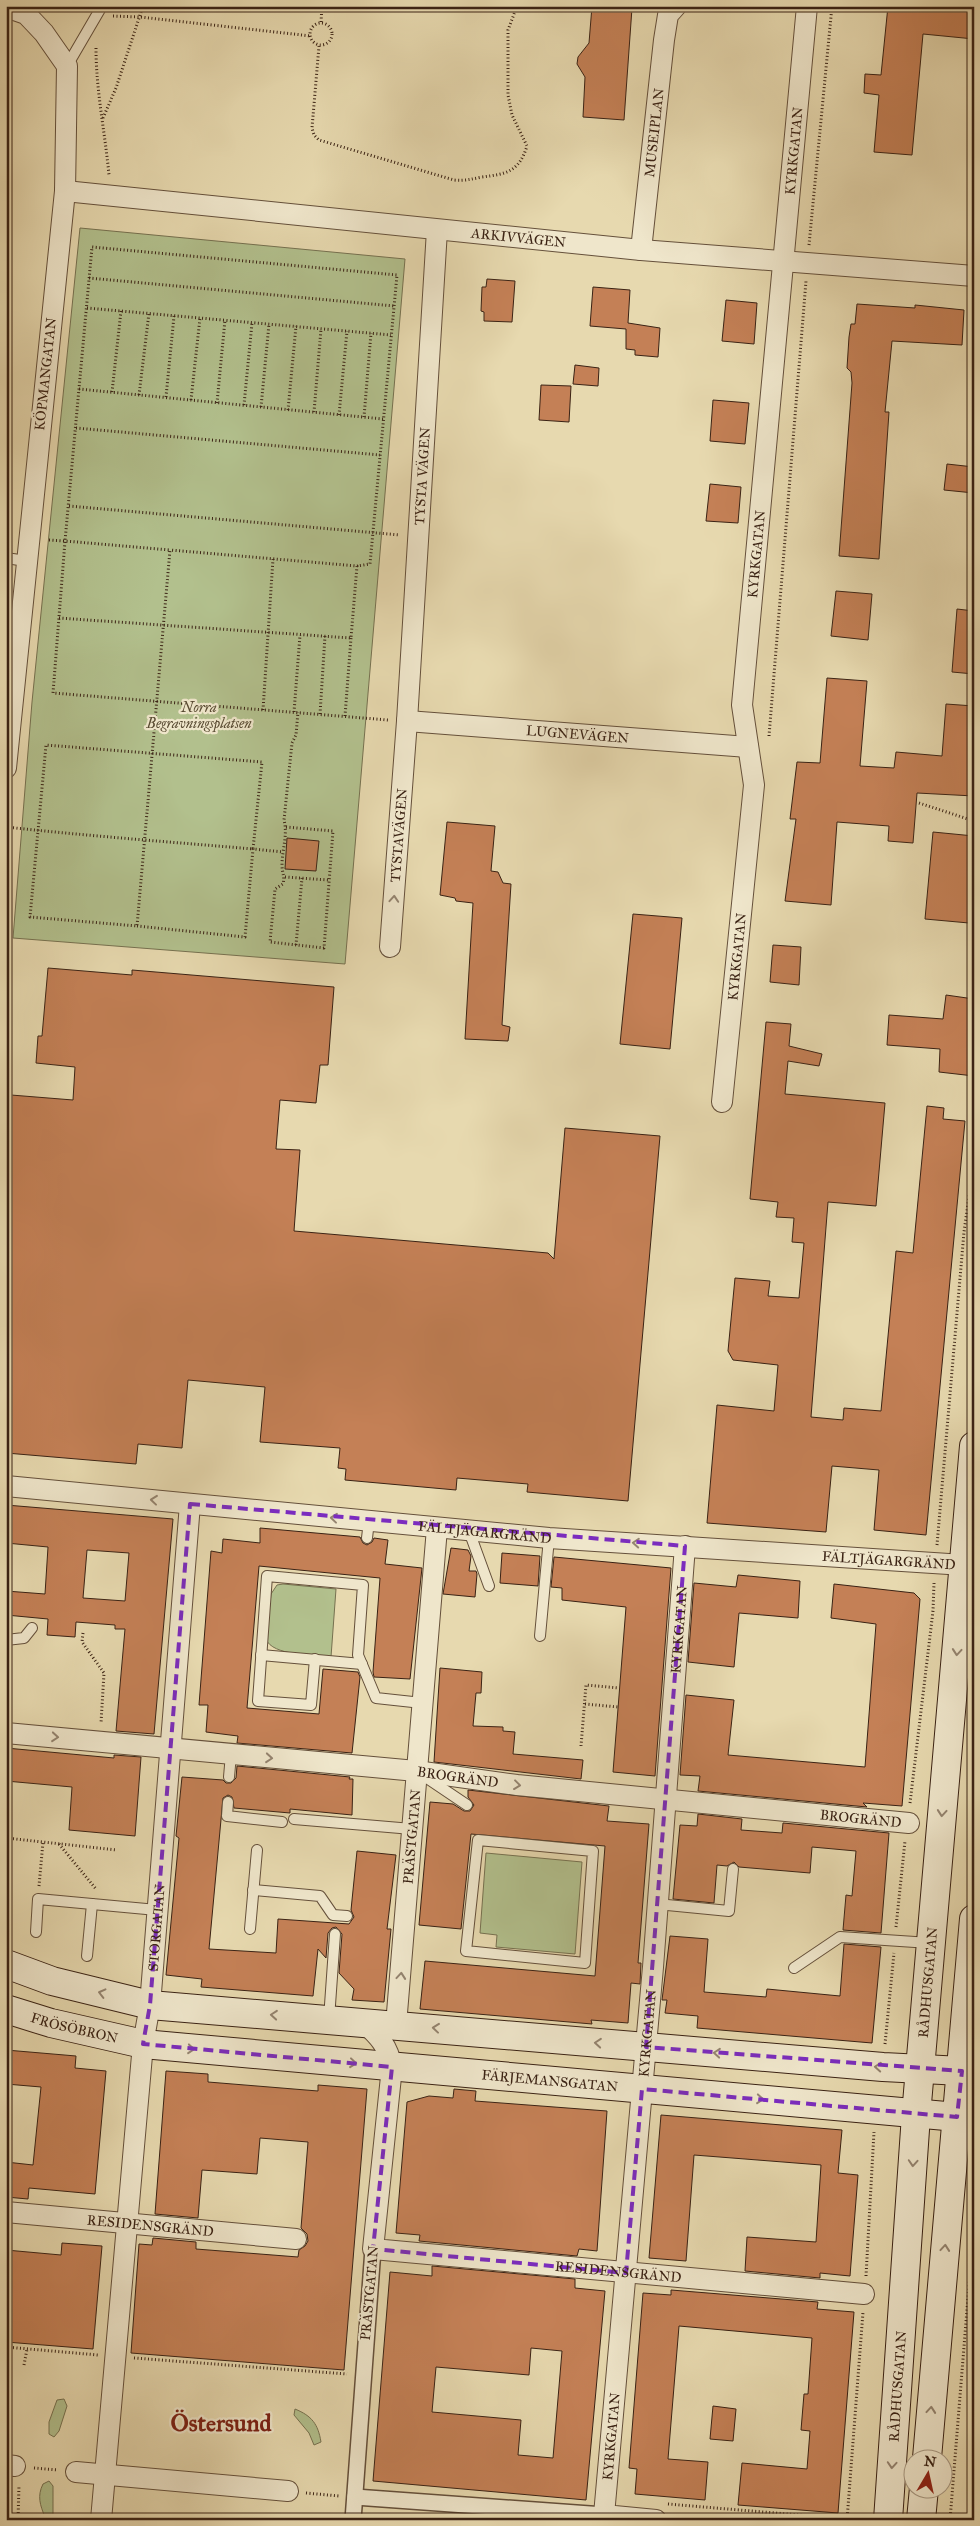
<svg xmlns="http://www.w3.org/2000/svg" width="980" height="2526" font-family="'IM FELL Great Primer',serif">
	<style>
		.green { fill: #b2c08d; stroke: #767150 }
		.building { fill: #c48056; stroke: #3a2214; fill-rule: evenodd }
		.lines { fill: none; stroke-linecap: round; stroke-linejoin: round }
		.service-casing { stroke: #65503b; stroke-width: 12 }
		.pedestrian-casing { stroke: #65503b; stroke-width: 18 }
		.minor-casing { stroke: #65503b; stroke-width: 22 }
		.secondary-casing { stroke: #3a2214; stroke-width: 30 }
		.path { stroke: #3a2214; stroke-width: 3; stroke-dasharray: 1 2.5; stroke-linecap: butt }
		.service { stroke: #efe6cb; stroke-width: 10 }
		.pedestrian { stroke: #efe6cb; stroke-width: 15 }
		.minor { stroke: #efe6cb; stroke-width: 20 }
		.secondary { stroke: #efe6cb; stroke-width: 28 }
		.oneway { stroke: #948470 }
		.marked { fill: none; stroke: #7b2cbf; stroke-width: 4; stroke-dasharray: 10 6; stroke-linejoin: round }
		.labels { text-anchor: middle; stroke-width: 4.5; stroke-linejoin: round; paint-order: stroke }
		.street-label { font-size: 14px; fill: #3a2214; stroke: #efe6cb }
		.park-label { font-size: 14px; font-style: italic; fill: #584a32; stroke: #efe6cb }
		.town-label { font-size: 24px; font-weight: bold; fill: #7a1f14; stroke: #efe6cb }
	</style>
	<rect width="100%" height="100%" fill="#e7d9af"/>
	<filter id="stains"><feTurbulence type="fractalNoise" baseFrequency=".004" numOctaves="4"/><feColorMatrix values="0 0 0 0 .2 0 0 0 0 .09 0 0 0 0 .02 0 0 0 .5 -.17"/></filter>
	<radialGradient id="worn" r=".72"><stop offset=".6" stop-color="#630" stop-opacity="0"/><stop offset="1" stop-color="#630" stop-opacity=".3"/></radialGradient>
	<g class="green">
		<path d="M80,228l325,31 -60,705 -332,-26 19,-236z"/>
		<path d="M283,1584l53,5 -5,68c-16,-2 -59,-1 -65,-18l5,-45 6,-9z"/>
		<path d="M486,1853l96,9 -7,92 -79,-7 1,-12 -17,-2z"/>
		<path d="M64,2399l3,7 -8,25 -5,6 -5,-3v-12l8,-22z"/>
		<path d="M295,2409c17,7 23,15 26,33l-7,3 -5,-12 -15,-18z"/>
		<path d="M49,2481l4,5v34l-8,-3c-5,-12 -8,-21 -2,-33z"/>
	</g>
	<g class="building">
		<path d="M592,6l40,2 -8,112 -41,-3 2,-40 -8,-13 1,-7 11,-14z"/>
		<path d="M888,6h86v33l-51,-5 -11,121 -38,-3 5,-57 -15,-2 1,-19 16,1z"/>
		<path d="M487,279l28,2 -3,41 -28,-1v-9l-3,-1 1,-24h4z"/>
		<path d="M593,287l37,3 -2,33 32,5 -2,29 -23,-2v-5l-9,-1v-20l-36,-3z"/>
		<path d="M726,300l31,3 -3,41 -32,-3z"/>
		<path d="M857,304l58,4v-3l49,5 -2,35 -70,-4 -7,71h4l-10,147 -40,-3 13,-173 -1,-11 -4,-4 2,-31 2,-13h4z"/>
		<path d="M575,365l24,3 -1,18 -25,-2z"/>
		<path d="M541,385l30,1 -2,36 -30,-2z"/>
		<path d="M713,400l36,3 -4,41 -35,-3z"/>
		<path d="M947,464l27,3v26l-30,-3z"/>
		<path d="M710,484l31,3 -3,36 -32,-2z"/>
		<path d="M836,591l36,3 -4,46 -37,-4z"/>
		<path d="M957,609l17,2v63l-22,-2z"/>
		<path d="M827,678l40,3 -7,85 34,2 2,-16 46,4 4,-52 28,2v90l-57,-3 -4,50 -25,-2 1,-15 -52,-4 -6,83 -46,-4 11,-82h-6l7,-57 23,1z"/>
		<path d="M447,822l48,4 -4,45 7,1 5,11 8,1 -9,141 8,2 -2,14 -43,-2 8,-136 -17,-2 -1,-3 -15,-3z"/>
		<path d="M933,832l41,4v40l-5,47 -44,-4z"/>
		<path d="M287,838l32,3 -3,30 -31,-2z"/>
		<path d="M633,914l49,4 -12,131 -50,-5z"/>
		<path d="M773,945l28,2 -2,38 -29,-3z"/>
		<path d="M48,968l84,7v-5l202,17 -6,78h-8l-4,38 -36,-3 -4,49 24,1 -6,81 254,22 6,6 11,-131 95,8 -32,365 -101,-9 1,-8 -71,-6 -1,12 -111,-10 1,-11 -8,-1 2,-20 -80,-6 5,-55 -77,-7 -6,68 -44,-4 -2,20 -130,-11v-321l5,-37 62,5 2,-33 -39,-4 2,-27h4z"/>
		<path d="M946,995l28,4v77l-35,-4 1,-23 -53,-4 2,-30 54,4z"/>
		<path d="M766,1022l25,2 -2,22 33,8 -3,12 -31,-5 -3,33 100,9 -9,103 -48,-4 -17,215 32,3 1,-12 37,3 15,-160 17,2 14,-147 17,2 -1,11 22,2 -39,414 -52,-5 5,-60 -47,-4 -6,66 -119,-9 10,-118 57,6 4,-46 -45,-5 -5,-9 7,-73 35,3 -2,15 31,2 5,-55 -12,-1 2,-24 -18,-1 2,-15 -28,-3z"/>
		<path d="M6,1505l167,14 -19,215 -38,-3 9,-102h-10v-4l-39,-3 -1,15 -28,-2 1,-16 -42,-4v-24l39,3 3,-47 -42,-4zM87,1550l42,3 -4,48 -42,-3z"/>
		<path d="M260,1528l100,9 3,6 4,2 5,-3 2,-4 14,2 -3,24 37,4 -12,111 -36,-2 -1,-5 7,-94 -121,-12 -12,142 72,6 4,-45 35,3 2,5 -8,76 -115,-10 1,-7 -32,-4 2,-27h-9l12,-154 11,2 1,-14 37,4z"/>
		<path d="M451,1548l17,2 3,6 -2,15h7l1,3 -2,23 -32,-3z"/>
		<path d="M502,1553l38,3 -2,30 -38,-3z"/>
		<path d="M554,1557l117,11 -16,208 -42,-4 13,-165 -64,-7v-12l-11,-1z"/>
		<path d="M738,1575l62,6 -2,37 -59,-5 -5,54 -46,-5 6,-79 42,4z"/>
		<path d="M834,1584l80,9 6,6 -18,207 -39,-3 4,4 -169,-16 2,-15 -20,-1 6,-80 48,5 -6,55 137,12 11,-143 -45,-6z"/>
		<path d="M440,1668l42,4 -1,21h-5l-3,33 30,1v4l12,1 -2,22 70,6 -2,19 -147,-17z"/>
		<path d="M6,1748l108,10v-3l27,2 -6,79 -66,-6 3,-43 -66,-6z"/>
		<path d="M237,1766l113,11 -1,2h4l-1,36 -62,-6v4l-56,-5 -2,-11 -4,-2 -5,3 -14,151 67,4 2,-34 71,5 5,-7 -3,-7 6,-59 39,4 -9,74h4l-7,73 -32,-2 2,-11 -15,-16 3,-39 -6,-7 -4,1 -4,5 -2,25 -8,-9 -5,47 -112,-9 1,-8 -36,-4 13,-137 -3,-2 6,-59 41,3 3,3h5l5,-5z"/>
		<path d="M468,1790l141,16 -2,15 42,3 -11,139h3l-1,21 -9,-1 -3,40 -37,-3 1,4 -172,-15 5,-48 170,15 10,-130 -134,-12 -10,95 -42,-4 11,-123 23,2 11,7h6l4,-6 -6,-8z"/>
		<path d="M698,1814l44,5 -1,11 41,3 1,-10 106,10 -8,100 -38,-3 3,-35 6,1 4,-45 -44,-4 -2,26 -71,-6 -5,-5 -7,4 -10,-1 -3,38 -41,-4 7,-74 17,1z"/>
		<path d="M670,1936l38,3 -4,53 62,5 1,-8 73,7 4,-52 37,3 -9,96 -175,-15 1,-12 -33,-3 2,-13h-5z"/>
		<path d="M6,2050l70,6 -1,12 31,3 -11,123 -66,-6 -1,11 -22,-2v-35l27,3 8,-78 -35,-3z"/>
		<path d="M166,2071l42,3v8l110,9v-6l49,4 -23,281 -213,-17 8,-109 13,1 1,-7 43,4v7l102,8 1,-7 6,-4 3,-5 -1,-7 -6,-6 7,-86 -48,-4 -3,36 -55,-4 -4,48 -43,-4z"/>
		<path d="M454,2089l22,2 -1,10 132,10 -10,140 -18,-2 -2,7 -158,-15 1,-6 -24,-2 11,-131 22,-6 24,2z"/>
		<path d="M661,2115l181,15 -4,43 20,2 -8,101 -30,-3v5l-75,-7 2,-34 69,5 5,-77 -127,-10 -8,106 -37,-3z"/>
		<path d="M62,2243l40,3 -9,103 -87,-7v-92l55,5z"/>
		<path d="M432,2266l143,13v9l30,3 -19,209 -213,-19 17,-209 42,4zM531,2348l31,3 -9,107 -35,-3 3,-35 -89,-8 4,-45 93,8z"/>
		<path d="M671,2290l147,12 -1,7 37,3 -16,201 -100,-8 4,-42 65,6 3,-38 -9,-1 3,-36h4l4,-56 -133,-12 -11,133 40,3 -3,38 -70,-6 2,-25 -8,-1 14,-175 28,2z"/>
		<path d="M713,2406l23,3 -3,32 -23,-2z"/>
	</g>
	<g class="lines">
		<defs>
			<g id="service">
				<path d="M67,66l35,-60"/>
				<path d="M6,558l20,3"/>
				<path d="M469,1531l20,55"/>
				<path d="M367,1538l2,-17"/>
				<path d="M540,1636l9,-98"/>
				<path d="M6,1640l18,-2 8,-10"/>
				<path d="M261,1655l101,9"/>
				<path d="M315,1659l-4,46 -53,-4 9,-125 96,9 -5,70 18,43 46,5"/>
				<path d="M424,1776l43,29"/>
				<path d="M229,1777l2,-23"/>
				<path d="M228,1802l-1,14 55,6"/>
				<path d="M294,1819l118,10"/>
				<path d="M478,1840l115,11 -8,112 -119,-12z"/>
				<path d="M253,1890l67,6 13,19 14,1"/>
				<path d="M657,1904l72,7 4,-42"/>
				<path d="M250,1929l7,-79"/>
				<path d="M36,1932l2,-33 119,11"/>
				<path d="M87,1956l5,-52"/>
				<path d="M794,1968l46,-31 90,6"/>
				<path d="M329,2019l6,-85"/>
			</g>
			<g id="pedestrian">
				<path d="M355,2497l249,18"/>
				<path d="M353,2520l20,-271"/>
			</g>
			<g id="minor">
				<path d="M6,7l20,7 18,19 23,33 -2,125 -59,577"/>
				<path id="s1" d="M65,191l576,59 333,26"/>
				<path id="s2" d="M641,250l23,-210 4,-25 8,-9"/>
				<path id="s3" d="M407,721l341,26"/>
				<path id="s4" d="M390,947l17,-226 30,-491"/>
				<path id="s5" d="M722,1102l32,-317 -12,-80 65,-699"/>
				<path id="s6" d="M6,1486l543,52 415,27"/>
				<path id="s7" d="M6,1733l410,38 101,14 392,38"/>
				<path id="s8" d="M363,2022c16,14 25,24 29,45l-19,182 491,45"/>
				<path id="s9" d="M396,2025l41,-497"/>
				<path id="s10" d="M6,2212l290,27"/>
				<path d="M6,2465l9,1"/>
				<path d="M76,2472l212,19"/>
				<path id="s11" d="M101,2520l42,-476 7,-39 40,-501"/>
				<path id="s12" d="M656,2520l-52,-5 49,-548 32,-421"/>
			</g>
			<g id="secondary">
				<path d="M6,1964l46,17 98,24 733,62 79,4"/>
				<path id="s13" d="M6,2009l45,14 92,21 814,73"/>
				<path d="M927,2458l47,-539"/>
				<path id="s14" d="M888,2520l28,-405 58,-669"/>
				<path d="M921,2520l3,-32"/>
			</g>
		</defs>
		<use href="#service" class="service-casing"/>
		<use href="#pedestrian" class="pedestrian-casing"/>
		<use href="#minor" class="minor-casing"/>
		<use href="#secondary" class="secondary-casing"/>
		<g class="path">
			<path d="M113,16l27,1 171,19"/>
			<path d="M321,22l1,-16"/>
			<circle cx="321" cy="34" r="11"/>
			<path d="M319,46l-7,82 2,7 5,5 135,40c11,1 18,-1 28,-3 24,-3 37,-5 45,-31l-15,-31 -4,-20v-65l9,-24"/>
			<path d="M96,48c0,43 9,84 13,127"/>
			<path d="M103,118l13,-30 27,-82"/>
			<path d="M809,245l23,-239"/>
			<path d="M89,278l305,28"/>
			<path d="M87,308l304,27"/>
			<path d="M79,389l304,30"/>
			<path d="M112,392l9,-81"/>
			<path d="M139,395l10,-82"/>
			<path d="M166,397l8,-81"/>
			<path d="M191,400l9,-82"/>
			<path d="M217,403l8,-83"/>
			<path d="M244,405l8,-82"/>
			<path d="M261,407l8,-83"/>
			<path d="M288,410l8,-84"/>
			<path d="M314,412l7,-83"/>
			<path d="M339,415l8,-84"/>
			<path d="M364,417l7,-84"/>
			<path d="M76,428l304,27"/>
			<path d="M69,506l331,29"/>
			<path d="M49,540l16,1 27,-294 305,28 -27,289 -13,2"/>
			<path d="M59,618l292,20 6,-72 -187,-16"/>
			<path d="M263,710l10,-151"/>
			<path d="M294,712l6,-77"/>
			<path d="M320,714l5,-78"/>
			<path d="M345,716l6,-78"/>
			<path d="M769,736l37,-455"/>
			<path d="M919,803l55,18"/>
			<path d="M6,827c83,9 165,15 247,22l9,-87 -216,-17 -16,172 107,9c11,-125 22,-251 33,-376l-105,-9 -12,152c112,9 224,18 335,27"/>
			<path d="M286,827l47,4 -9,117 -54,-6 5,-53 8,-5c2,-8 -1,-11 -1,-19 0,-15 6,-30 2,-45l8,-77 4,-8 2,-23"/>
			<path d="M285,877l44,3"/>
			<path d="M972,897h2"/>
			<path d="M137,926l108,11 8,-88 30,3"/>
			<path d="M296,945l6,-67"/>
			<path d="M937,1545l27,-313 10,-72"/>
			<path d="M83,1633l-1,9 22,31 -3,50"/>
			<path d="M585,1704l33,3"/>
			<path d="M581,1746l5,-61 33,3"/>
			<path d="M910,1803l23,-192 1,-28"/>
			<path d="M6,1838l111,12"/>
			<path d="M59,1844l37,45"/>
			<path d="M39,1886l4,-44"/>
			<path d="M896,1927l9,-86"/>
			<path d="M885,2044l9,-91"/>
			<path d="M866,2276l8,-144"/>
			<path d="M6,2347l92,8"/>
			<path d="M134,2358l213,16"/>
			<path d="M24,2365l3,-16"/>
			<path d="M34,2468l24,2"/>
			<path d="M306,2493l33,3"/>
			<path d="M668,2504l179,15 19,-2"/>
			<path d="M18,2520l1,-35"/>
			<path d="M847,2520l16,-208"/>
			<path d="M950,2520l24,-297"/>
		</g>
		<use href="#service" class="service"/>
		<use href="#pedestrian" class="pedestrian"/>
		<use href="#minor" class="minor"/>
		<use href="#secondary" class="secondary"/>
	</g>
	<defs><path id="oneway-chevron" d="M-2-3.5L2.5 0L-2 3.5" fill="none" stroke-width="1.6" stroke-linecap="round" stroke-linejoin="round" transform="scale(1.25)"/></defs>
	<g class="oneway">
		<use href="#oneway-chevron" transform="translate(394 899) rotate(-86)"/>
		<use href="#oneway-chevron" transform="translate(154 1500) rotate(-174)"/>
		<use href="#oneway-chevron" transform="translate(334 1518) rotate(-174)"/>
		<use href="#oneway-chevron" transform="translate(636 1543) rotate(-176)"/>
		<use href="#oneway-chevron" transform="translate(957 1652) rotate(95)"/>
		<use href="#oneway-chevron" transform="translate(55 1737) rotate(5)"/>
		<use href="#oneway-chevron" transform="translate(269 1758) rotate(5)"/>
		<use href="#oneway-chevron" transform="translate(517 1785) rotate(7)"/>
		<use href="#oneway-chevron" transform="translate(942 1813) rotate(95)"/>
		<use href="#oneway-chevron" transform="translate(401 1976) rotate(-85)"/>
		<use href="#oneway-chevron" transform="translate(102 1993) rotate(-166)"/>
		<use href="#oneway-chevron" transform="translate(274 2015) rotate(-175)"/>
		<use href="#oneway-chevron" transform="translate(436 2028) rotate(-174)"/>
		<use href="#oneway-chevron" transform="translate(598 2043) rotate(-175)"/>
		<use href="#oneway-chevron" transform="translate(191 2049) rotate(5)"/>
		<use href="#oneway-chevron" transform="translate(717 2053) rotate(-175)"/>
		<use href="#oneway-chevron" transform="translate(353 2063) rotate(6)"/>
		<use href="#oneway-chevron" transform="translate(878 2067) rotate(-176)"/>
		<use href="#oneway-chevron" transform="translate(760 2099) rotate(5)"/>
		<use href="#oneway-chevron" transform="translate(913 2163) rotate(94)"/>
		<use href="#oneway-chevron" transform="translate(945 2248) rotate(-85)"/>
		<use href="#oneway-chevron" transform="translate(931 2410) rotate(-85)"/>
		<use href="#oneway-chevron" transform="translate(892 2465) rotate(94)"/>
	</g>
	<path class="marked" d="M190,1504l495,42 -39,501 316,24 -5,46 -315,-28 -16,184 -253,-24 19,-182 -249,-23 7,-39z"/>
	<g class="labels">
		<g class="street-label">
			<text dy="5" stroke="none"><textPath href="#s2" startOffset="118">MUSEIPLAN</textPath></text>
			<text dy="5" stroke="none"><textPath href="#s5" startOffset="956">KYRKGATAN</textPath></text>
			<text dy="5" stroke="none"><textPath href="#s1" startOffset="456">ARKIVVÄGEN</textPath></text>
			<text transform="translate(45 374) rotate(-84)" y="5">KÖPMANGATAN</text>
			<text dy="5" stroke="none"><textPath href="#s4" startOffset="472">TYSTA VÄGEN</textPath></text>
			<text dy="5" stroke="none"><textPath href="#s5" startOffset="551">KYRKGATAN</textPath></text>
			<text dy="5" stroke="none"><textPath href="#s3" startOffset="171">LUGNEVÄGEN</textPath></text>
			<text dy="5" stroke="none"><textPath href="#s4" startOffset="112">TYSTAVÄGEN</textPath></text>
			<text dy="5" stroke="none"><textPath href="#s5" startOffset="146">KYRKGATAN</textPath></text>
			<text dy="5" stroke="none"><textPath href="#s6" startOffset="481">FÄLTJÄGARGRÄND</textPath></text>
			<text dy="5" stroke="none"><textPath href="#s6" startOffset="886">FÄLTJÄGARGRÄND</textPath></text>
			<text dy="5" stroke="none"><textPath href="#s12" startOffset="941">KYRKGATAN</textPath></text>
			<text dy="5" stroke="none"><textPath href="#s7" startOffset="454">BROGRÄND</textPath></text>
			<text dy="5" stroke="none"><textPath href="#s7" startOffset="859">BROGRÄND</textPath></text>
			<text dy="5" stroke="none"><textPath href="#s9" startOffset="189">PRÄSTGATAN</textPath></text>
			<text dy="5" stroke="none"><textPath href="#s11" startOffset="595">STORGATAN</textPath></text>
			<text dy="5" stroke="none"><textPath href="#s14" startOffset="539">RÅDHUSGATAN</textPath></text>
			<text dy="5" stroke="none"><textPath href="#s13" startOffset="71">FRÖSÖBRON</textPath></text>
			<text dy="5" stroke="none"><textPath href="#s12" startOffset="536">KYRKGATAN</textPath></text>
			<text dy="5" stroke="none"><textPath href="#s13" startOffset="550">FÄRJEMANSGATAN</textPath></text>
			<text dy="5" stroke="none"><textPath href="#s10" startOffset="145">RESIDENSGRÄND</textPath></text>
			<text dy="5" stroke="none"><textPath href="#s8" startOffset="484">RESIDENSGRÄND</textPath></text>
			<text transform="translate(369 2293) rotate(-85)" y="5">PRÄSTGATAN</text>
			<text dy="5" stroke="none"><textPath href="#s14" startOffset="134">RÅDHUSGATAN</textPath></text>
			<text dy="5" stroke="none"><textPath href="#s12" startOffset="131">KYRKGATAN</textPath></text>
		</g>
		<g class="park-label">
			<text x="199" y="712">Norra<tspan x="199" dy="16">Begravningsplatsen</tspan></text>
		</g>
		<g class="town-label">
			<text x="221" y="2431">Östersund</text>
		</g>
	</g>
	<rect width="980" height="2526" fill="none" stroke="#e7d9af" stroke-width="25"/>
	<rect x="8" y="8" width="965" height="2511" fill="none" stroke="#3a2214" stroke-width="2.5"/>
	<rect x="12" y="12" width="955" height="2501" fill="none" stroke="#3a2214"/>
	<g transform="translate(928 2474) rotate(9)"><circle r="24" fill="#efe6cb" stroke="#a79882"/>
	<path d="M0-4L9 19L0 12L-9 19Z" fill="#8f2418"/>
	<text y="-8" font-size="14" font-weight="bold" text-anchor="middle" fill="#3a2214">N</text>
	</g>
	<rect width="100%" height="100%" filter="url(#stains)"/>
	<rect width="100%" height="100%" fill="url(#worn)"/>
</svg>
